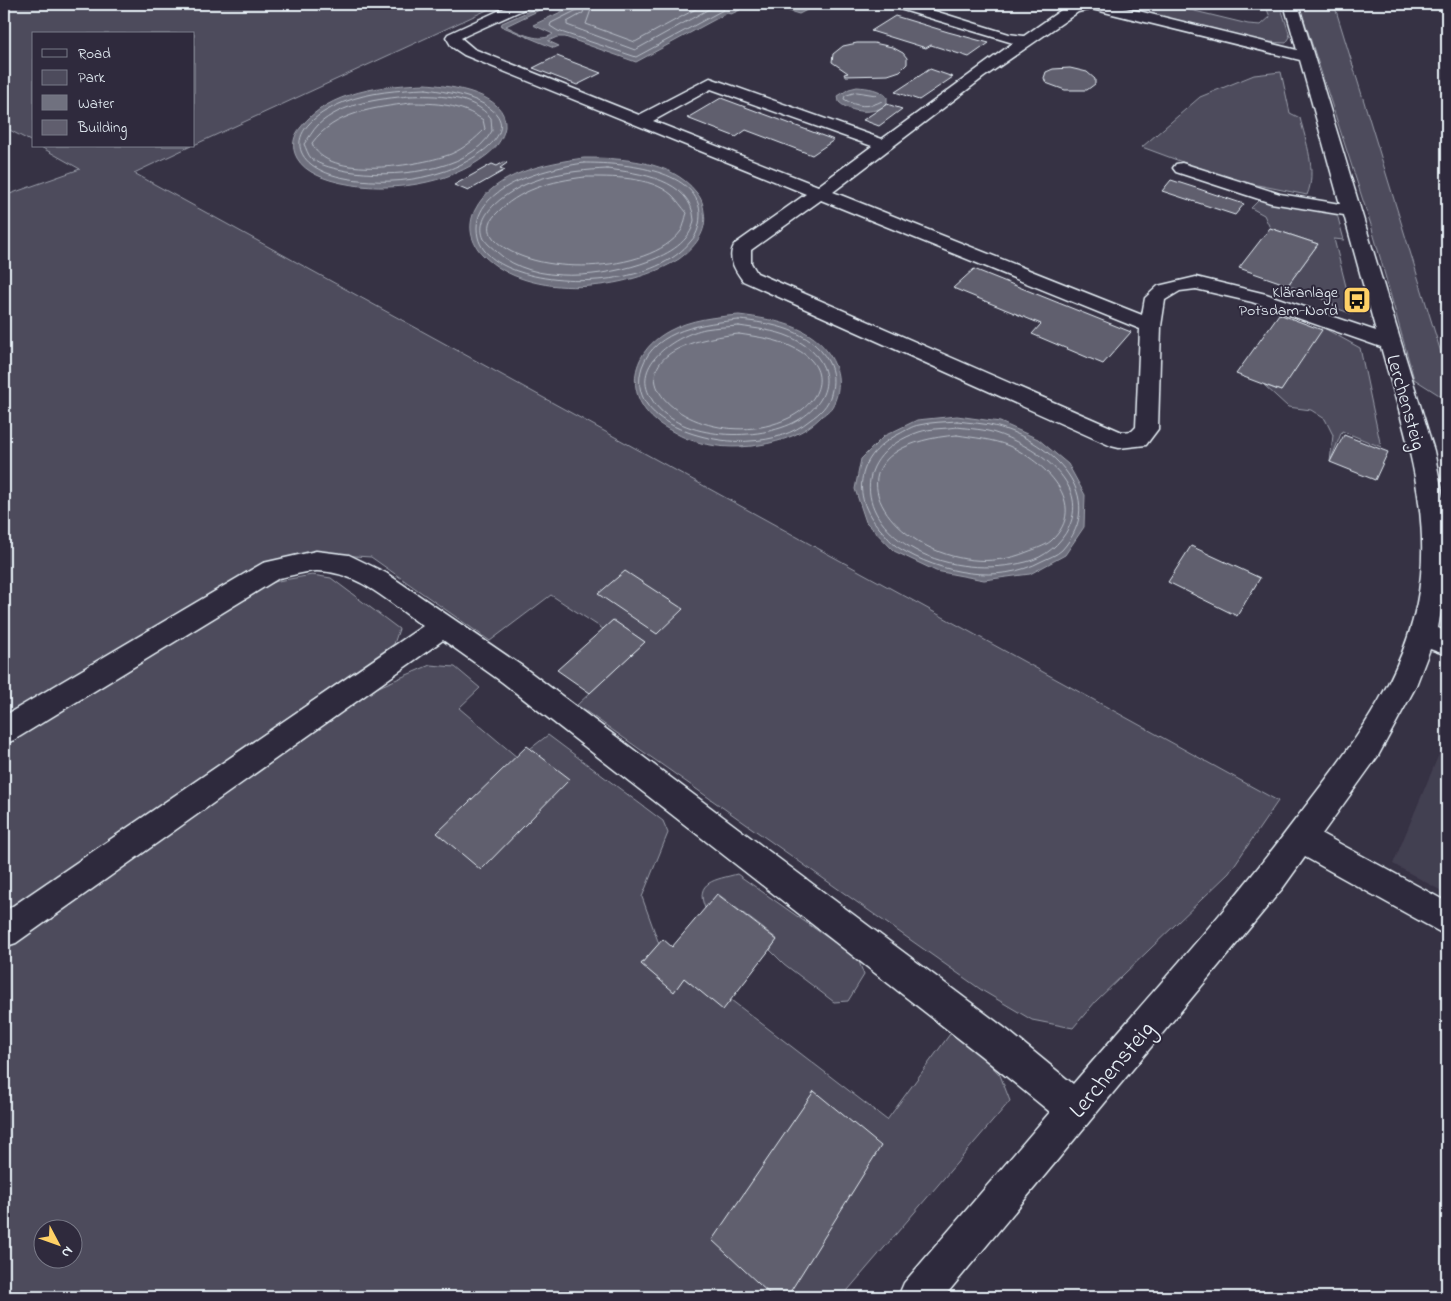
<svg xmlns="http://www.w3.org/2000/svg" width="1451" height="1301" font-family="'Indie Flower',sans-serif">
	<style>
		.built { fill: #433f51 }
		.green { fill: #4d4b5c; stroke: #9a9eaa; fill-rule: evenodd }
		.water { fill: #70717f; stroke: #a0a4af }
		.lines { fill: none; stroke-linecap: round; stroke-linejoin: round }
		.shore { stroke: #b8bec8; stroke-width: 1 }
		.building { fill: #605e6e; stroke: #e8f1f8 }
		.minor-casing { stroke: #e8f1f8; stroke-width: 3 }
		.minor { fill: #2f2a3d; fill-rule: evenodd }
		.labels { text-anchor: middle; stroke-width: 4; stroke-linejoin: round; paint-order: stroke }
		.far-poi-label { font-size: 16px; fill: #e8f1f8; stroke: #2f2a3d; text-anchor: end }
		.street-label { font-size: 20px; fill: #e8f1f8; stroke: #2f2a3d }
		.near-street-label { font-size: 24px; fill: #e8f1f8; stroke: #2f2a3d }
	</style>
	<rect width="100%" height="100%" fill="#363244"/>
	<filter id="ink" filterUnits="userSpaceOnUse"><feTurbulence type="fractalNoise" baseFrequency=".02" numOctaves="2"/><feDisplacementMap in="SourceGraphic" scale="10" xChannelSelector="R" yChannelSelector="G"/><feConvolveMatrix kernelMatrix="1 2 1 2 8 2 1 2 1" color-interpolation-filters="sRGB"/></filter>
	<g filter="url(#ink)">
		<path class="built" d="M1447,735v159l-54,-30z"/>
		<g class="green">
			<path d="M4,4h496l-306,141v-111h-160v109l-30,-16z"/>
			<path d="M1116,4h50l82,20 13,1 9,-8 -5,-13h15l10,33 -4,6c-51,-1 -120,-26 -170,-39z"/>
			<path d="M1299,4h35l113,368v28l-33,-21 -43,-154z"/>
			<path d="M1281,72l9,41 10,5c6,23 17,54 7,77l-79,-16 -86,-32 58,-50 54,-22z"/>
			<path d="M39,146h152l-57,27 1144,628 -49,72 -133,128 -23,27 -41,-8 -49,-29 -406,-286 68,-63 -32,-22 -10,9 -52,-34 -61,46 -119,-84 -65,-4 -27,6 -29,13 -246,149v-525l76,-27z"/>
			<path d="M1260,199l77,15 7,26 -10,-1 19,75 -18,-6 -3,-5 -44,-18 30,-41 -48,-16 -6,-13 -13,-7z"/>
			<path d="M1322,327l38,21 21,99 -39,-16 -12,31 3,-27 -8,-16 -14,-9 -23,-3 -24,-22 17,6z"/>
			<path d="M312,575l19,3 68,51 -5,15 -390,269v-169l254,-156 20,-7z"/>
			<path d="M430,665l25,2 25,21 -21,20 59,50 30,-23 115,86 5,12 -26,64 17,47 -18,20 33,27 10,-13 39,31 8,-9 156,120 63,-86 16,5 34,36 10,26 -168,196h-838v-350l370,-258zM42,1228h30v30h-30z"/>
			<path d="M737,874l121,85 6,16 -16,26 -14,1 -50,-38 -14,-14 7,-11 -59,-45 -13,14c-11,-27 11,-28 32,-34z"/>
		</g>
		<g class="water">
			<path d="M545,4h7l-46,22c13,7 35,18 47,8l-20,-9 45,-21h144l18,6 -9,4 -4,-1 -91,49 -71,-25h-8l-9,4 11,5 -5,2 -53,-22 1,-3z"/>
			<path d="M766,4h53l-20,10z"/>
			<path d="M426,84c24,2 82,9 79,43 -2,12 -9,21 -18,28 -38,30 -99,38 -145,28 -15,-3 -37,-10 -45,-25 -6,-11 -4,-22 4,-31 27,-36 84,-42 125,-43z"/>
			<path d="M857,87c12,1 22,2 30,10v7c-12,11 -37,9 -48,-2l-1,-6 11,-7z"/>
			<path d="M584,158c37,0 87,2 112,34 6,7 7,12 8,20 4,20 -10,36 -25,47 -52,32 -149,43 -196,-4 -12,-12 -16,-29 -8,-45 18,-37 72,-47 109,-52z"/>
			<path d="M739,315c39,5 82,12 97,53 4,11 3,26 -3,37 -2,5 -9,9 -13,13 -29,29 -91,36 -129,22 -7,-2 -14,-6 -21,-10 -46,-23 -46,-75 -1,-99 22,-12 46,-14 70,-16z"/>
			<path d="M957,416l43,6 38,17 30,25 17,31 -1,32 -19,28 -35,19 -46,6 -48,-9 -42,-20 -28,-29 -11,-33 6,-30 23,-23 33,-16z"/>
		</g>
		<g class="lines">
			<g class="shore">
				<path d="M579,4l-2,6 -26,13 -1,3 8,5 78,26 87,-47 1,-6"/>
				<path d="M585,4l-2,9 -16,9v3l68,25 83,-46"/>
				<path d="M593,4l-7,20 49,18 70,-38"/>
				<path d="M426,89c21,3 47,6 65,20 33,26 -28,57 -49,63 -27,9 -55,11 -83,8 -67,-6 -84,-50 -15,-78 26,-10 54,-12 82,-13z"/>
				<path d="M857,92l19,3 6,6c-13,7 -26,6 -38,-2l1,-3z"/>
				<path d="M409,96c26,-1 64,-1 82,22l1,13c-24,43 -103,47 -145,40 -10,-2 -28,-5 -36,-13 -3,-3 -5,-10 -7,-14 5,-6 9,-14 14,-19 24,-22 60,-26 91,-29z"/>
				<path d="M410,103c26,0 51,1 73,17l2,9c-10,10 -20,19 -34,25 -28,11 -126,28 -139,-11 23,-31 62,-35 98,-40z"/>
				<path d="M584,163c33,0 113,4 116,50 0,10 -2,21 -9,28 -34,43 -124,47 -171,31 -16,-5 -38,-16 -42,-35 -11,-50 70,-69 106,-74z"/>
				<path d="M607,169c32,4 84,10 87,51 -3,22 -26,34 -45,41 -42,16 -116,25 -152,-9 -4,-4 -10,-8 -13,-13 -6,-13 1,-25 10,-34 31,-29 73,-34 113,-36z"/>
				<path d="M585,177c27,0 65,-1 87,18 5,5 10,12 15,18 -2,5 -3,14 -6,18 -31,43 -151,47 -187,8 -7,-8 -5,-18 1,-24 24,-26 57,-34 90,-38z"/>
				<path d="M739,320c32,3 72,10 89,41 6,11 6,22 3,33 -3,12 -11,19 -21,26 -17,14 -38,20 -60,21 -39,4 -126,-18 -108,-74 13,-38 63,-44 97,-47z"/>
				<path d="M739,326c18,3 35,4 51,11 47,21 48,63 3,86 -39,19 -118,17 -142,-25 -21,-34 26,-63 54,-69 11,-2 23,-2 34,-3z"/>
				<path d="M739,334c19,3 38,5 55,14 39,19 29,53 -5,70 -96,46 -219,-68 -50,-84z"/>
				<path d="M957,421c13,2 28,2 41,6 53,15 112,69 64,123 -5,5 -14,8 -20,11 -44,24 -102,12 -143,-13 -7,-4 -13,-13 -19,-19 -31,-34 -22,-75 19,-95 6,-3 13,-8 20,-9 12,-3 26,-3 38,-4z"/>
				<path d="M957,427c14,2 28,2 41,7 37,13 92,48 71,93 -8,17 -25,31 -43,35 -36,9 -78,6 -111,-12 -59,-32 -64,-95 4,-118 12,-4 26,-3 38,-5z"/>
				<path d="M957,435c18,3 35,4 52,11 34,15 82,58 42,95 -6,5 -16,8 -24,11 -106,45 -239,-103 -70,-117z"/>
			</g>
		</g>
		<g class="building">
			<path d="M895,16l53,16 41,11 -20,14 -38,-12 -5,3 -55,-17z"/>
			<path d="M857,43h17l18,4 11,6 4,5v6l-7,7 -12,4 -43,1 -1,-2 4,-1 -16,-11 1,-8 10,-8z"/>
			<path d="M557,56l44,17 -24,12 -44,-17z"/>
			<path d="M1070,68l17,4 8,7v5l-8,6h-22l-19,-7 -2,-5 2,-6 7,-3z"/>
			<path d="M930,69l23,8 -34,23 -24,-8z"/>
			<path d="M721,98l113,42 -22,15 -66,-25 -10,7 -49,-19z"/>
			<path d="M887,104l15,5 -23,17 -16,-6z"/>
			<path d="M504,162l3,1 -7,5 5,2 -37,21 -14,-6 38,-21 5,2z"/>
			<path d="M1171,180l25,8 48,16 -9,11 -73,-24z"/>
			<path d="M1270,228l48,16 -30,41 -49,-17z"/>
			<path d="M974,269l157,63 -28,32 -71,-30 9,-10 -88,-36z"/>
			<path d="M1279,314l43,16 -41,61 -45,-17z"/>
			<path d="M1344,435l44,17 -13,28 -45,-18z"/>
			<path d="M1191,546l69,32 -23,38 -69,-34z"/>
			<path d="M625,571l58,38 -26,25 -59,-40z"/>
			<path d="M613,620l32,22 -55,51 -33,-23z"/>
			<path d="M527,746l43,33 -89,91 -44,-37z"/>
			<path d="M717,894l60,46 -54,70 -39,-32 -10,14 -33,-28 22,-25 9,8z"/>
			<path d="M814,1091l67,55 -94,151h-14l-61,-57z"/>
		</g>
		<g class="lines">
			<defs>
				<path id="minor" d="M513,4h18l-2,3 -62,28 -6,3 13,11 165,66 71,-37 172,61 131,-96 -120,-36 -2,-3h21l97,30 15,2 40,-28 -4,-4h50l187,46 -13,-46h14l136,447 13,66v59l-9,52 9,4v23l-17,-6 -15,39 -37,68 -56,78 125,68v34l-142,-79 -23,32 -338,408h-46l6,-14 146,-171 -70,-57 -478,-373 -59,-42 -427,303 -12,4v-35l419,-286c-32,-22 -65,-55 -106,-55 -12,0 -26,5 -38,7l-265,162 -10,4v-28l259,-153 53,-12 33,4 37,18 136,93 484,363 67,55c75,-87 153,-172 222,-264 56,-73 118,-150 126,-245 7,-79 -19,-153 -40,-228l-129,-45 -56,-13 -16,2 -15,9 -4,26 -3,103 -12,16 -27,3 -8,-2 -368,-165c-8,-11 -17,-24 -8,-37l71,-50 -342,-139 -12,-8 -6,-10 2,-3zM1092,9l208,51 40,144 -60,-10 -98,-31 -6,1 -3,4 3,4 95,31 73,12 32,116 -110,-37 -70,-17 -38,9 -13,12 -3,17 -309,-123 151,-115 94,-65zM711,89l161,57 -54,40 -165,-65zM821,200l319,129 -4,98 -4,4 -10,1 -365,-159 -6,-10v-13z"/>
			</defs>
			<use href="#minor" class="minor-casing"/>
			<use href="#minor" class="minor"/>
		</g>
	</g>
	<defs>
		<symbol id="bus-square" viewBox="-11 -11 22 22"><rect x="-9" y="-9" width="18" height="18" rx="4" fill="#ffd166" stroke="#2f2a3d"/><path d="M-5-6H5V4H4V6H2V4H-2V6H-4V4H-5ZM-3.5-4V0h7V-4ZM-3.5 1.2v1.5H-2V1.2ZM2 1.2v1.5H3.5V1.2Z" fill="#111"/></symbol>
	</defs>
	<g fill-rule="evenodd">
		<use href="#bus-square" x="1341" y="284" width="32" height="32"/>
	</g>
	<g class="labels">
		<g class="far-poi-label">
			<text x="1338" y="297">Kläranlage<tspan x="1338" dy="18">Potsdam-Nord</tspan></text>
		</g>
		<g class="street-label">
			<text transform="translate(1407 402) rotate(74)" y="7">Lerchensteig</text>
		</g>
		<g class="near-street-label">
			<text transform="translate(1111 1069) rotate(-50)" y="8">Lerchensteig</text>
		</g>
	</g>
	<rect width="1451" height="1301" fill="none" stroke="#2f2a3d" stroke-width="20"/>
	<rect x="10" y="10" width="1431" height="1281" fill="none" stroke="#e8f1f8" stroke-width="2" filter="url(#ink)"/>
	<rect x="32" y="32" width="162" height="115" fill="#2f2a3d" stroke="#797a88"/>
	<rect x="42" y="49" width="25" height="8" fill="#2f2a3d" stroke="#797a88"/>
	<text x="78" y="58" font-size="15" fill="#e8f1f8">Road</text>
	<rect x="42" y="70" width="25" height="15" fill="#4d4b5c" stroke="#797a88"/>
	<text x="78" y="82" font-size="15" fill="#e8f1f8">Park</text>
	<rect x="42" y="95" width="25" height="15" fill="#70717f" stroke="#797a88"/>
	<text x="78" y="108" font-size="15" fill="#e8f1f8">Water</text>
	<rect x="42" y="120" width="25" height="15" fill="#605e6e" stroke="#797a88"/>
	<text x="78" y="132" font-size="15" fill="#e8f1f8">Building</text>
	<g transform="translate(58 1244) rotate(131)"><circle r="24" fill="#2f2a3d" stroke="#797a88"/>
	<path d="M0-4L9 19L0 12L-9 19Z" fill="#ffd166"/>
	<text y="-8" font-size="14" font-weight="bold" text-anchor="middle" fill="#e8f1f8">N</text>
	</g>
</svg>
